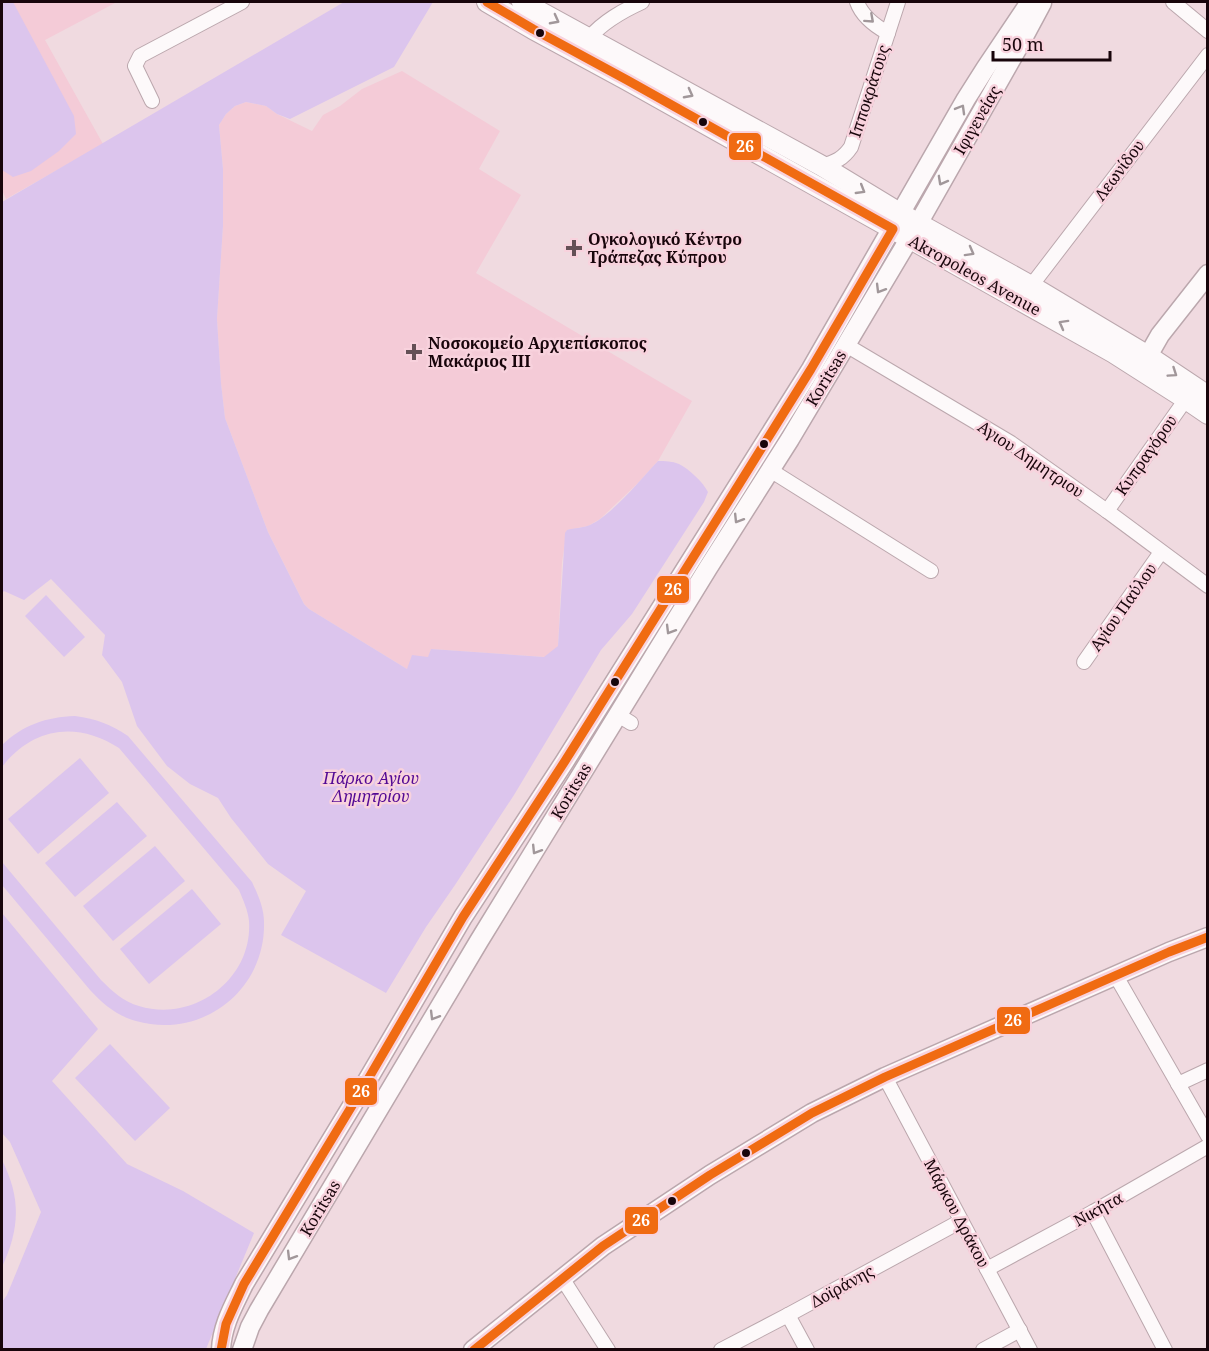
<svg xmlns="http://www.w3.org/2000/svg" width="1209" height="1351" font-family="'Noto Serif',serif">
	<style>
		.built { fill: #f4cbd7 }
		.green { fill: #dcc5ed }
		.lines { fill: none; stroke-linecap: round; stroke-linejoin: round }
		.minor-casing { stroke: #bba7ad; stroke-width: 16 }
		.tertiary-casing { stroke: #bba7ad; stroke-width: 21 }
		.secondary-casing { stroke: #bba7ad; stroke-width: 22 }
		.minor { stroke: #fdf9fa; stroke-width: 14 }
		.tertiary { stroke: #fdf9fa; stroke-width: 18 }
		.secondary { stroke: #fdf9fa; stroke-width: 20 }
		.bus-1-casing { stroke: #f8d2dd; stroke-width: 14 }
		.bus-1 { stroke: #f06b12; stroke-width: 9 }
		.oneway { stroke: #a1979a }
		.bus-dot { fill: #18050b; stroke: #f8d2dd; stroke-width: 2 }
		.poi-dot { fill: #645056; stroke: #f8d2dd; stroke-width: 2 }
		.labels { text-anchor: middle; stroke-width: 5; stroke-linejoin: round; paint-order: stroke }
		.street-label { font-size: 16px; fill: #18050b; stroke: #f8d2dd }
		.poi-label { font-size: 16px; font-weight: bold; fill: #18050b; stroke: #f8d2dd; text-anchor: start }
		.park-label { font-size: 16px; font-style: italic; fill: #530994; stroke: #f8d2dd }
		.line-badge { stroke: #f8d2dd; stroke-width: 2 }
		.badge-label { font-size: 16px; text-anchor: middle; font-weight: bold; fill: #fff }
	</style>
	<rect width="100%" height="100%" fill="#f0dae0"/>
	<g class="built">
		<path d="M2,2h115l-72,38 58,104 -97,55 -4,-9z"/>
		<path d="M402,71l98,60 -21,38 42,26 -45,78 216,128 -34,60 -21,23 -37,35 -12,7 -21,4 -5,32 -4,85 -13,10 -114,-8 -2,9 -22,11 -98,-60 -5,-5 -36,-72 -43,-114 -4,-35 -4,-64 6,-93v-57l-4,-44 7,-11 9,-8 11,-4 20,4 11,8 35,17 11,-16 17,-9 22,-17z"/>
	</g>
	<g class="green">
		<path d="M2,2h11l61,114 2,18 -17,17 -28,20 -18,6 -11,-7z"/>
		<path d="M344,2h89l-39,65 -104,52 -13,-5 -11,-8 -20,-4 -11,4 -9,8 -7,11 4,44v57l-6,93 4,64 4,35 43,114 36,72 5,5 98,60 5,-14 16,2 3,-8 113,8 14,-11 7,-113 2,-3c7,-2 16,-2 23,-5 22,-10 51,-46 68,-64 7,0 14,0 21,3 10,5 24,18 29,28l-4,10 -72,112 -31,36 -87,145 -59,90 -29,42 -40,66 -105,-58 25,-44 -38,-27 -37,-46 -13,-20 -28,-14 -23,-18 -30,-40 -15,-44 -20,-27 3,-20 -54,-56 -27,21 -20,-9 -2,2v-391z"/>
		<path d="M46,595l39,42 -21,20 -39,-41z"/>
		<path d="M75,716c22,3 35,8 53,20l124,146c6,13 12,26 12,40 2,68 -62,118 -128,99 -19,-5 -33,-17 -46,-31l-88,-105v-23l99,118c11,11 23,22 38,26 55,17 114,-27 110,-85 -1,-11 -6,-21 -10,-31l-120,-142c-42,-27 -86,-21 -117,19v-22c21,-20 44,-28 73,-29z"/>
		<path d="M80,758l29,35 -71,61 -30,-35z"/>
		<path d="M117,802l30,34 -72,61 -30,-34z"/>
		<path d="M155,846l30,35 -72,60 -30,-35z"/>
		<path d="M192,889l29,35 -72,60 -29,-35z"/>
		<path d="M2,913l96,116 -46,52 75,83 56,27 71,42 -48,116h-204v-47l5,-7 34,-83 -31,-70 -8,-9z"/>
		<path d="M110,1044l60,64 -35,33 -60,-63z"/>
		<path d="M2,1160c19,38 18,68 0,107z"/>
	</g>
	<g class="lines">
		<defs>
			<g id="minor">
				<path d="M857,2c5,14 18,24 31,31"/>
				<path d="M1173,2l35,29"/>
				<path d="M589,38c15,-17 33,-27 53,-36"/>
				<path d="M152,101l-17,-35 5,-10 102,-54"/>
				<path d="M822,166c13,-4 21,-7 29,-19l47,-145"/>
				<path d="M1031,286l177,-231"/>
				<path d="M846,345l165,98 96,68 101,75"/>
				<path d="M770,470l161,101"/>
				<path d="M1107,511l79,-112"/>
				<path d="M1084,662l77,-110"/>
				<path d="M618,715l13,8"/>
				<path d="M1116,976l92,160"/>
				<path d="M885,1077l145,273"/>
				<path d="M1178,1084l30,-14"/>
				<path d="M1093,1212l72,138"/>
				<path d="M987,1269l106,-57 115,-66"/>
				<path d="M562,1278l46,72"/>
				<path d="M788,1315l19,35"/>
				<path d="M721,1350l67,-35 173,-94"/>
				<path d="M983,1350l37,-20"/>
			</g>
			<g id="tertiary">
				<path d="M1148,356l12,-21 48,-61"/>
				<path d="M221,1350c1,-25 13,-45 23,-66l120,-198 99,-169 102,-156 246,-392 155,-270 19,-30 45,-67"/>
				<path d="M242,1350l8,-23 9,-17 220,-369 229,-373 82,-129 56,-94 72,-121 102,-180 22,-41"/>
				<path d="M473,1350l130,-104 107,-71 102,-62 73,-36 284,-125 39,-15"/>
			</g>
			<g id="secondary">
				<path d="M487,2l46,27 94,51 487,273 72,46 22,15"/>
				<path d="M522,2l300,164 79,48 130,72 117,70 60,40"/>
			</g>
		</defs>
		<use href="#minor" class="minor-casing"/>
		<use href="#tertiary" class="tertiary-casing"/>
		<use href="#secondary" class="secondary-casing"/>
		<use href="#minor" class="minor"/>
		<use href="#tertiary" class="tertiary"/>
		<use href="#secondary" class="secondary"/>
		<defs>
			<g id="bus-1">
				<path d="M221,1350l5,-26 18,-40 120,-198 99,-169 102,-156 173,-275 73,-117 82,-140 -266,-149 -94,-51 -46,-27"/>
				<path d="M474,1350l129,-104 107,-71 102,-62 73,-36 284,-125 39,-15"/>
			</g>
		</defs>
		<use href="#bus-1" class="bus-1-casing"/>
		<use href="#bus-1" class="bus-1"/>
	</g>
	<defs><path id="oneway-chevron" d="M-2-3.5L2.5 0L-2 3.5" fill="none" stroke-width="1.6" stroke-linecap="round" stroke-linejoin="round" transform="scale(1.5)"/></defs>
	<g class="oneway">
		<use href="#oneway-chevron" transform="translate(870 19) rotate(42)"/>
		<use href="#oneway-chevron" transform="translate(555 20) rotate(28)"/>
		<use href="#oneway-chevron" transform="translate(689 94) rotate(28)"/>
		<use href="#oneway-chevron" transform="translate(961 109) rotate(-60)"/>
		<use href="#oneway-chevron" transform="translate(942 181) rotate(119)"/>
		<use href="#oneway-chevron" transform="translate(861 190) rotate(31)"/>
		<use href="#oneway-chevron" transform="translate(970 252) rotate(29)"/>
		<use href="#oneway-chevron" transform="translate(880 289) rotate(121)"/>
		<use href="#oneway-chevron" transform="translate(1063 324) rotate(-151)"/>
		<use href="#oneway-chevron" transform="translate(1173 373) rotate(34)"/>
		<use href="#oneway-chevron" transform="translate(738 519) rotate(122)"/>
		<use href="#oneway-chevron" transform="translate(670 630) rotate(121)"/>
		<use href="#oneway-chevron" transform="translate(536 850) rotate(122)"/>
		<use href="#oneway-chevron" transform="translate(434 1016) rotate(121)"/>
		<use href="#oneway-chevron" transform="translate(291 1256) rotate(121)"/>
	</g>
	<g class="bus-dot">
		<circle cx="540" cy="33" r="5"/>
		<circle cx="703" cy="122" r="5"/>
		<circle cx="764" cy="444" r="5"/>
		<circle cx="615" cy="682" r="5"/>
		<circle cx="746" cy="1153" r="5"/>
		<circle cx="672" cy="1201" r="5"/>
	</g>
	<g class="poi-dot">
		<path d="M571 239h6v6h6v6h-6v6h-6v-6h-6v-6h6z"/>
		<path d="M411 343h6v6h6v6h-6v6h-6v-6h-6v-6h6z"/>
	</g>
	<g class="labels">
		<g class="street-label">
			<text transform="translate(869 91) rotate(-72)" y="6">Ιπποκράτους</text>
			<text transform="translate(977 120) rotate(-60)" y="6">Ιφιγενείας</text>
			<text transform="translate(1119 170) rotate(-53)" y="6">Λεωνίδου</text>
			<text transform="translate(975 275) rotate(29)" y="6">Akropoleos Avenue</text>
			<text transform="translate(826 378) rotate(-59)" y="6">Koritsas</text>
			<text transform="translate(1146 455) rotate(-55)" y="6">Κυπραγόρου</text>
			<text transform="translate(1031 459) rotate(34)" y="6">Αγιου Δημητριου</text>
			<text transform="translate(1123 607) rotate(-55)" y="6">Αγίου Παύλου</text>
			<text transform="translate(571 791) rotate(-59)" y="6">Koritsas</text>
			<text transform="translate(320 1208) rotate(-59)" y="6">Koritsas</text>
			<text transform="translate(1098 1209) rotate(-29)" y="6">Νικήτα</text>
			<text transform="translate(957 1213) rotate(62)" y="6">Μάρκου Δράκου</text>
			<text transform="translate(842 1286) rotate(-29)" y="6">Δοϊράνης</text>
		</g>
		<g class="poi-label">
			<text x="588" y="245">Ογκολογικό Κέντρο<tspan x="588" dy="18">Τράπεζας Κύπρου</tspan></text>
			<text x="428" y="349">Νοσοκομείο Αρχιεπίσκοπος<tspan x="428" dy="18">Μακάριος ΙΙΙ</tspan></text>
		</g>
		<g class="park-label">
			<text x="371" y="784">Πάρκο Αγίου<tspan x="371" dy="18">Δημητρίου</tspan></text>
		</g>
	</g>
	<g class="line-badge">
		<rect x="728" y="132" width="34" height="29" rx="6" fill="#f06b12"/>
		<rect x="656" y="575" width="34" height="29" rx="6" fill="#f06b12"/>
		<rect x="996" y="1006" width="35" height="29" rx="6" fill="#f06b12"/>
		<rect x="344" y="1077" width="34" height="29" rx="6" fill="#f06b12"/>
		<rect x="624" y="1206" width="35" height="29" rx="6" fill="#f06b12"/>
	</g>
	<g class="badge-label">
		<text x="745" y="152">26</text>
		<text x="673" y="595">26</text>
		<text x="1013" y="1026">26</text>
		<text x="361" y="1097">26</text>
		<text x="641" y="1226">26</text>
	</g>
	<rect width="1209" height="1351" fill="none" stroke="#18050b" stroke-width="6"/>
	<path d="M993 51v9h117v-9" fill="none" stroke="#18050b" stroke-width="3"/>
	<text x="1002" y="51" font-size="18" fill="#18050b" stroke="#f8d2dd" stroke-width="4.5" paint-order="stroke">50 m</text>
</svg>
